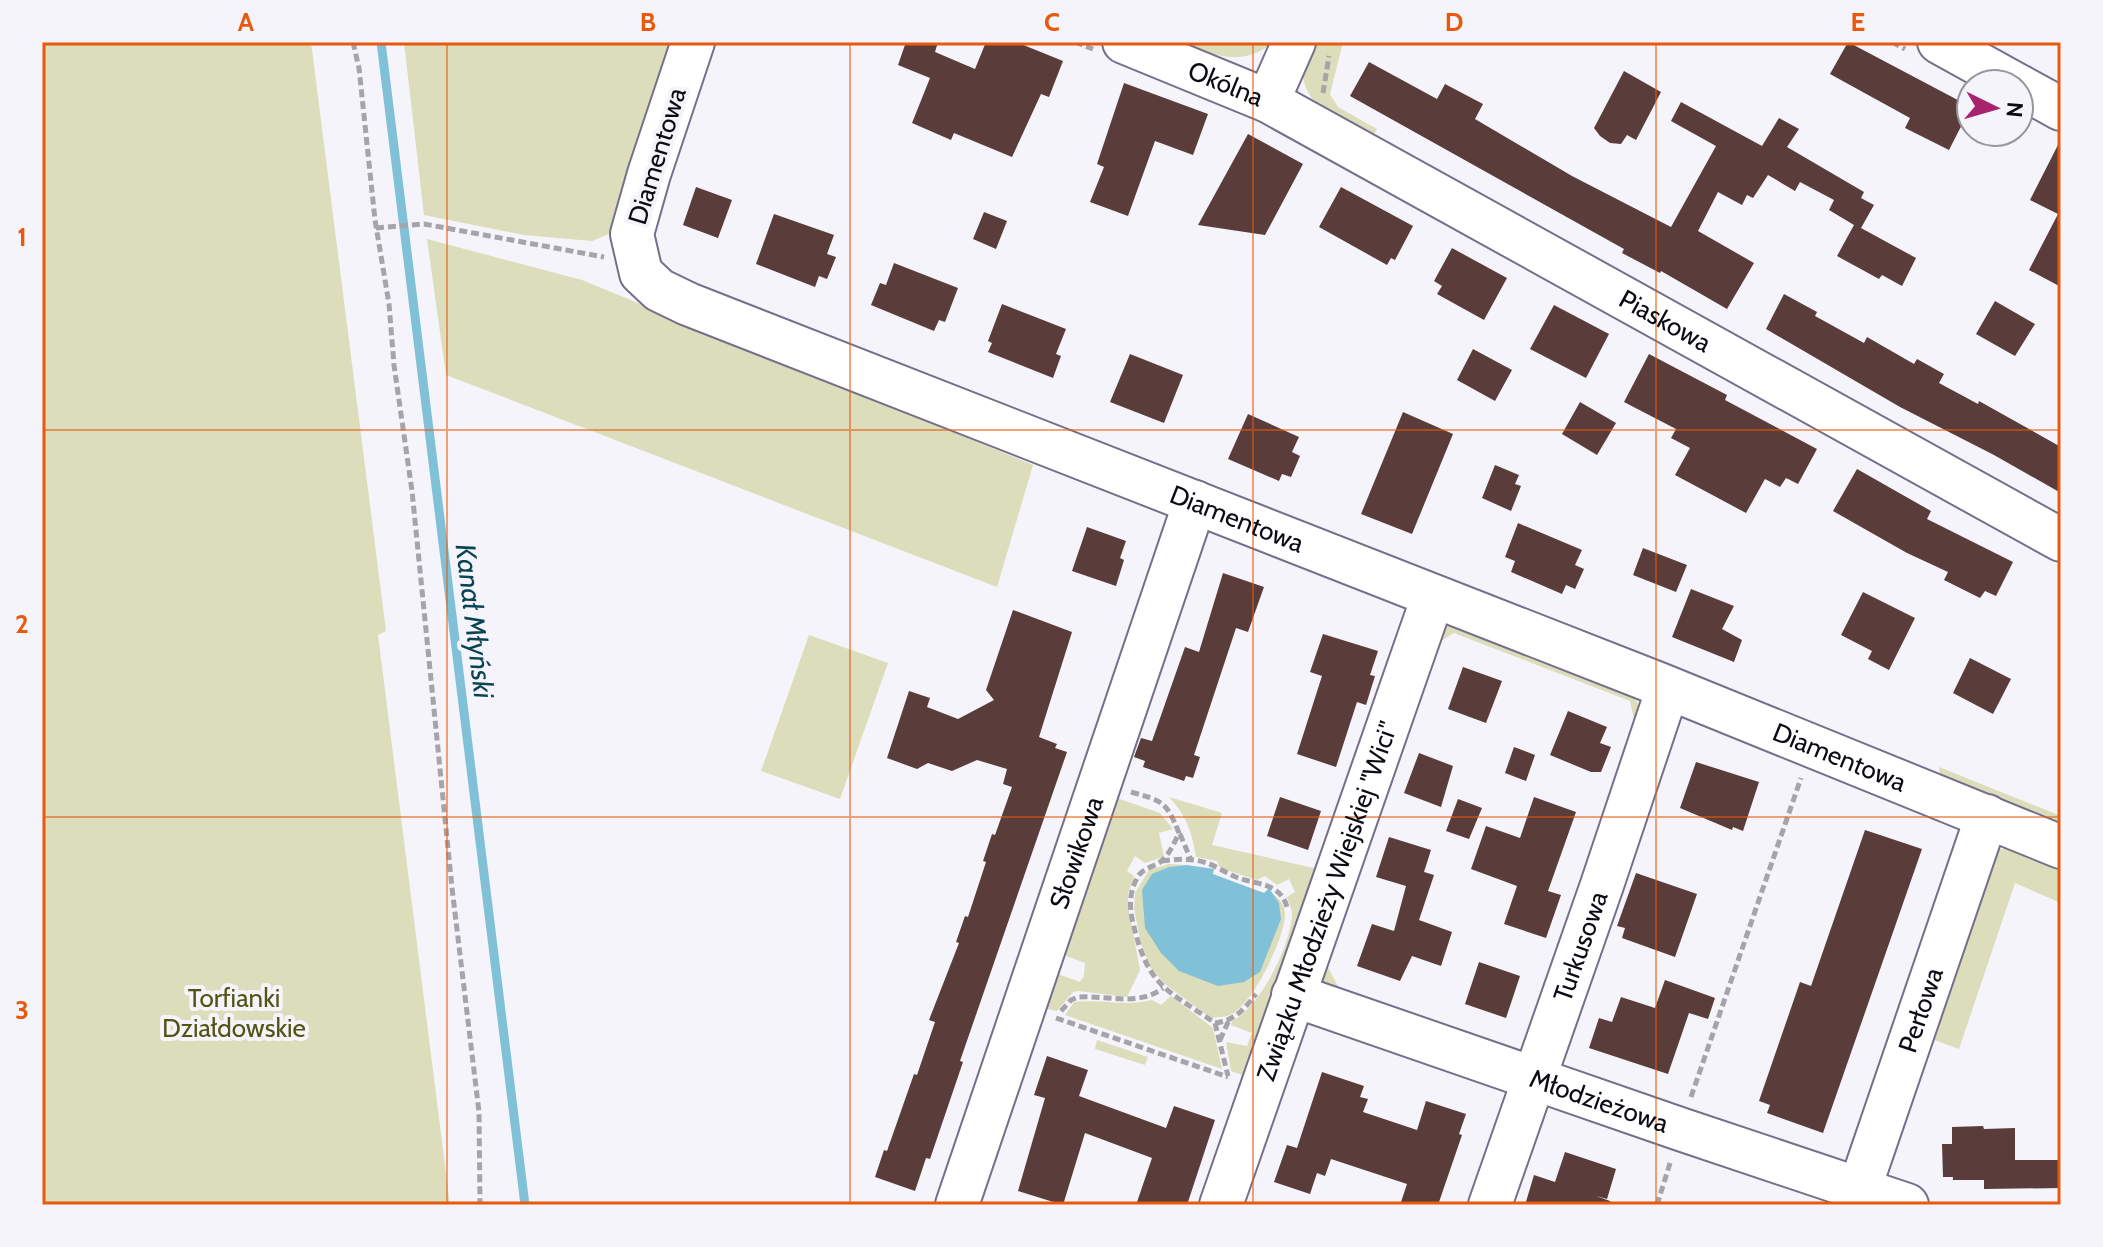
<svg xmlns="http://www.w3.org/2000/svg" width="2103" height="1247" font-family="Cabin,sans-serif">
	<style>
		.green { fill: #dbddbb }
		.water { fill: #81c1d8 }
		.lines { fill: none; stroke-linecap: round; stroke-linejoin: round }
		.stream { stroke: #81c1d8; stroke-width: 9 }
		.building { fill: #5a3d3b }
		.minor-casing { stroke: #766f8a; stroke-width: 46 }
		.path { stroke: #a6a4ab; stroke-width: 5; stroke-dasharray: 8 4; stroke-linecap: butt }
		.minor { stroke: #fff; stroke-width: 42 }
		.grid { fill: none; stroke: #e8590c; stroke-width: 2; stroke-opacity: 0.55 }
		.labels { text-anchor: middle; stroke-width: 8; stroke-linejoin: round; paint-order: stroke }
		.street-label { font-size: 26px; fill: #0c0a13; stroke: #f5f4fa }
		.park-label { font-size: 26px; fill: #525315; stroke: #f5f4fa }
		.water-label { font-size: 28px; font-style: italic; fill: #0a4454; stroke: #f5f4fa }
		.neatline { fill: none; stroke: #e8590c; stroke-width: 3 }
		.grid-label { font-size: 26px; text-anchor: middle; font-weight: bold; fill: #e8590c }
	</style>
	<rect width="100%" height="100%" fill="#f5f4fa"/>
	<g class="green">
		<path d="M42,42h269l75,589 -8,4 72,570h-408z"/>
		<path d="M404,42h273l-66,191 -19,8 -68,-6 -100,-20z"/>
		<path d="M1177,42h97c-34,27 -60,12 -97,0z"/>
		<path d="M1307,42h36l-13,52 8,13 39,22 -7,12c-42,-27 -81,-41 -63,-99z"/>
		<path d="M427,239l155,41 451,185 -36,122 -551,-212z"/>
		<path d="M1441,625h20l169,66 7,11 7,24 -8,3 -6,-28 -176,-68 -21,13z"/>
		<path d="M809,635l79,28 -48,136 -79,-28z"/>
		<path d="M1939,767l122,49v11l-121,-51z"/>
		<path d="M1114,797l46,16 13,16 -14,4 5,24 -19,6 -10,-7 -8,15 7,5 -6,18v12l12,64 -13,27 -49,-6 -5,1 -16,19 -15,-3 13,-35 25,9 4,-6 1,-13 -24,-9z"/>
		<path d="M1169,797l53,16 -10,32 106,24 -70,208 -17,-6 -5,-29 21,4 5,-13 -21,-8 1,-4c28,-14 58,-74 60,-106 0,-6 -3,-12 -5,-18l8,-5 -6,-13 -12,6 -12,-9 -8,4 -37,-12 -3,-7 -21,-4c-4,-25 -10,-42 -27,-60z"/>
		<path d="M2021,845l40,15v43l-46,-20 -56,166 -33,-12 71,-187z"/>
		<path d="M1169,864l18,1 -18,2 110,36 -7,-10c7,5 12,11 13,20 1,23 -33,93 -55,102 -5,2 -13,2 -19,3l-46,-34 -15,-17 -9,-23 -7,-35 1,-16 14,-23z"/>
		<path d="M1323,958l16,30 80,27 -1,7 -94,-36 -5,-11z"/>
		<path d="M1171,996l42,32 9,41 -157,-54 9,-13c27,-3 52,5 78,-2l9,5z"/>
		<path d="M1097,1040l51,17 -3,8 -50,-16z"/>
	</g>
	<path class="water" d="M1187,865l27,4 -1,5 51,19 5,-5 10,15 2,16 -21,53 -16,10 -26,4 -39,-15 -18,-18 -16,-25 -3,-38 10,-16 17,-7z"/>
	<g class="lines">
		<path class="stream" d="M381,42l144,1163"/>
	</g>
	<g class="building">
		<path d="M906,42h32l-3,10 40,17 11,-27h30l47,19 -14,36 -8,-3 -29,63 -58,-24 -3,7 -39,-17 18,-45 -32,-13z"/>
		<path d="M1848,42l123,65 -22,43 -44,-22 5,-10 -80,-44z"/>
		<path d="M1369,62l68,37 8,-15 38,20 -8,15 97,57 99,51 45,-81 -45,-25 10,-19 81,44 17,-28 20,11 -12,18 77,45 -3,6 13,7 -13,23 55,30 -14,28 -20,-11 -3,4 -42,-23 17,-31 -25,-15 5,-10 -34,-18 -5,9 -27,-16 -15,23 -6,-3 -5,10 -24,-13 -20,39 56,32 -27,46 -66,-38 -1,2 -38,-20 2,-4 -274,-153z"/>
		<path d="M1624,71l37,21 -25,48 -9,-5 -6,9 -11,-1 -10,-7 -6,-8z"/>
		<path d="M1124,83l84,31 -15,41 -38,-14 -27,75 -38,-14 14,-35 -7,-3z"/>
		<path d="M1248,134l55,30 -38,71 -67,-10z"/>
		<path d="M2061,139v148l-32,-17 29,-56 -28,-14z"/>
		<path d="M696,187l36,13 -14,38 -35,-13z"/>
		<path d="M1341,187l72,39 -18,34 -4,-2 -4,7 -68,-38z"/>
		<path d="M984,212l23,9 -11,28 -23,-10z"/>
		<path d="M774,214l60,21 -7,19 9,3 -9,22 -8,-3 -4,11 -59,-23z"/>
		<path d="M1452,248l55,30 -23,42 -47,-26 5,-8 -8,-5z"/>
		<path d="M894,263l64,25 -13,34 -6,-2 -5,11 -63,-26 9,-22 6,2z"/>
		<path d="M1784,294l33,18 -2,4 49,27 3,-6 47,27 3,-5 27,15 -5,9 39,21 1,-3 82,46v46l-67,-38 -94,-48 -134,-78z"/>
		<path d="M1995,301l40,23 -20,32 -39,-22z"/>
		<path d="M1002,304l64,25 -10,25 5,2 -8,22 -65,-26 4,-9 -4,-2z"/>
		<path d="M1554,305l55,29 -23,44 -56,-29z"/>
		<path d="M1473,349l39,21 -17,31 -38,-21z"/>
		<path d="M1130,354l53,21 -19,48 -54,-21z"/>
		<path d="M1649,354l78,41 -2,5 92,49 -19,35 -12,-6 -6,9 -15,-8 -19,34 -71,-38 15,-27 -19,-10 5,-9 -52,-27z"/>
		<path d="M1580,402l36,21 -19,32 -35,-21z"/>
		<path d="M1403,412l50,22 -41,100 -51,-20z"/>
		<path d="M1248,414l51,23 -7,15 8,4 -9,21 -9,-3 -3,7 -51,-22z"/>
		<path d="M1495,465l24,10 -4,9 6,2 -10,25 -29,-13z"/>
		<path d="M1857,469l74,42 -4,8 86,43 -17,34 -11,-5 -5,7 -36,-18 4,-8 -41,-19 -74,-42z"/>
		<path d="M1518,523l64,27 -7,15 9,4 -9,20 -9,-4 -4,9 -51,-22 4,-11 -10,-4z"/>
		<path d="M1087,527l39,14 -6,17 4,2 -8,26 -44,-15z"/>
		<path d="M1643,548l44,17 -11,27 -43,-17z"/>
		<path d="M1223,573l41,14 -16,45 -12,-4 -42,127 6,2 -7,21 -7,-2 -2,5 -41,-14 2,-6 -11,-4 7,-19 11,3 33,-94 14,5z"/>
		<path d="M1691,589l43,17 -12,23 20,11 -8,22 -62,-25z"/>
		<path d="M1863,592l52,26 -26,52 -21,-11 4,-8 -31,-16z"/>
		<path d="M1013,610l59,22 -33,105 18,7 -2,4 12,4 -107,309 3,1 -33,97 -4,-1 -11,33 -40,-14 9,-27 3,1 27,-77 3,1 18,-53 -6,-2 30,-77 -3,-1 9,-26 3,1 18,-55 -3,-1 9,-27 3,1 17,-48 -9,-3 4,-15 -30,-9 -25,11 -24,-8 -11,6 -30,-11 22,-67 21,7 -3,9 31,12 36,-19 -8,-10z"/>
		<path d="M1323,634l55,17 -8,24 5,1 -9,29 -9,-3 -21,65 -39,-13 25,-78 -12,-4z"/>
		<path d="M1970,658l41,21 -18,35 -40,-21z"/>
		<path d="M1463,667l39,14 -16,42 -38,-14z"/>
		<path d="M1568,711l39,16 -7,16 11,4 -10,25h-10l-41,-17z"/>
		<path d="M1514,747l21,8 -9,26 -21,-8z"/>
		<path d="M1419,753l34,13 -12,41 -37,-14z"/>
		<path d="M1696,762l63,20 -16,49 -10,-4 -1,3 -52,-22z"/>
		<path d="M1280,797l41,14 -13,39 -41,-14z"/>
		<path d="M1534,797l42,15 -28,79 13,4 -15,43 -42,-14 13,-38 -46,-17 15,-43 34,12z"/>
		<path d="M1458,799l24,9 -13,31 -23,-8z"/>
		<path d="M1865,830l57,19 -99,284 -56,-20 3,-8 -11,-4 41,-119 11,4z"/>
		<path d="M1389,837l42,13 -7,22 10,3 -15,45 33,12 -11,34 -29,-10 -12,25 -43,-15 15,-42 22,7 12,-45 -30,-9z"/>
		<path d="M1636,873l61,21 -22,63 -53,-19 3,-10 -8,-2z"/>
		<path d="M1479,962l41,14 -14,42 -41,-14z"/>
		<path d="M1665,980l50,18 -7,21 -19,-6 -21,61 -79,-26 10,-30 13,4 9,-25 34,11z"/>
		<path d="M1047,1056l41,14 -9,26 87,32 8,-22 41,14 -28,85h-51l16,-47 -67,-25 -22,72 -45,-14 27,-93 -11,-3z"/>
		<path d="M1322,1072l42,14 -4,11 8,2 -5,13 54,18 9,-29 40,13 -7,20 3,1 -24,70h-38l7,-21 -76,-25 -6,17 -8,-3 -7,21 -36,-12 13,-37 10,3z"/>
		<path d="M1983,1126l1,3 31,-1v32h46v28l-77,1v-9h-31v-3h-10l-1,-33h10v-17z"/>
		<path d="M1565,1152l51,17 -9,30 -11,-3 14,5v4h-85l9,-30 21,7z"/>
	</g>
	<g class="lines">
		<defs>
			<g id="minor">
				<path id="s1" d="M693,42l-44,132 -17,60 9,39 18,17 29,14 971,380 402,163"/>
				<path id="s2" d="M1124,42l144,59 26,-59"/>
				<path d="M1939,42l76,42"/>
				<path d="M2019,86l42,23"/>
				<path id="s3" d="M1268,101l793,439"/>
				<path id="s4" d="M1293,995l387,134 227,76"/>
				<path id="s5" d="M957,1205l238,-703"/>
				<path id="s6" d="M1221,1205l212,-608"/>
				<path id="s7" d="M1490,1205l112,-320 66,-197"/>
				<path id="s8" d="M1854,1205l133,-389"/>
			</g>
		</defs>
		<use href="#minor" class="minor-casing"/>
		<g class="path">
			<path d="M353,42l6,26 16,152 14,84 5,61 18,126 40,397 27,224 1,93"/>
			<path d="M1075,42l18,7"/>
			<path d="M1892,42l13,7"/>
			<path d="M1323,93l6,-37"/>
			<path d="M376,228l48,-4 180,33"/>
			<path d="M1131,792c32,9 35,9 48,41 -5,10 -10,23 -20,30 -7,4 -16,6 -20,12 -10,15 -10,32 -6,48 15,63 31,65 82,100l13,53"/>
			<path d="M1180,834l11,26"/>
			<path d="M1162,861c15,-2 31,-3 45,2 9,3 19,10 29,14 20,8 44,5 51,30"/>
			<path d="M1061,1011l10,-11 7,-3c29,-2 60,10 85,-9"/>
			<path d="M1056,1018l172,59"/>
			<path d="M1215,1023c20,-2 30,-15 41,-29"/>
			<path d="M1220,1040l9,-20"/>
			<path d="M1691,1097l110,-319"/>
			<path d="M1657,1205l14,-45"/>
		</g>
		<use href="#minor" class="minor"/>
	</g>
	<path class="grid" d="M447,42v1163M850,42v1163M1253,42v1163M1656,42v1163M42,430h2019M42,817h2019"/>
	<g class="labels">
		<g class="street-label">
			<text dy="9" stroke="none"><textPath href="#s2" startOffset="110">Okólna</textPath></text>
			<text transform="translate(657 156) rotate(-73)" y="9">Diamentowa</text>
			<text dy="9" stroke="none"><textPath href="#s3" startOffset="454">Piaskowa</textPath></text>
			<text dy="9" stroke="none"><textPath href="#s1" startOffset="888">Diamentowa</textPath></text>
			<text dy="9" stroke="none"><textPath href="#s1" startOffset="1536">Diamentowa</textPath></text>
			<text dy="9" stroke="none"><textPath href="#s5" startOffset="372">Słowikowa</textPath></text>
			<text dy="9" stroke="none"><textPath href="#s6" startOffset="322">Związku Młodzieży Wiejskiej "Wici"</textPath></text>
			<text dy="9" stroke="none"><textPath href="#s7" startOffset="274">Turkusowa</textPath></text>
			<text dy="9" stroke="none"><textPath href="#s8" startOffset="206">Perłowa</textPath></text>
			<text dy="9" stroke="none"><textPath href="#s4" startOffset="324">Młodzieżowa</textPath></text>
		</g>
		<g class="park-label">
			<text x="234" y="1007">Torfianki<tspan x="234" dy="30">Działdowskie</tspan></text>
		</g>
		<g class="water-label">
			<text transform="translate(475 621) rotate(83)" y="10">Kanał Młyński</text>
		</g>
	</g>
	<rect width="2103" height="1247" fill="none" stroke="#f5f4fa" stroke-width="88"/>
	<g transform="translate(1995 108) rotate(95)"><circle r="38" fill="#f5f4fa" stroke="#98969e" stroke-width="2"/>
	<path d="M0-6L14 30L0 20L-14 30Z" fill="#a8236d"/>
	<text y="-12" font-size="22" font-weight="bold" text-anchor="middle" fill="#0c0a13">N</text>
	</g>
	<rect x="44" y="44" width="2015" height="1159" class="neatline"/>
	<g class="grid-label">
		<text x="246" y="31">A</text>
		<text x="648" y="31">B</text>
		<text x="1052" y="31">C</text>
		<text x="1454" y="31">D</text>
		<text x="1858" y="31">E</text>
		<text x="22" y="246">1</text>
		<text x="22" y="633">2</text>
		<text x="22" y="1019">3</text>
	</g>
</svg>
